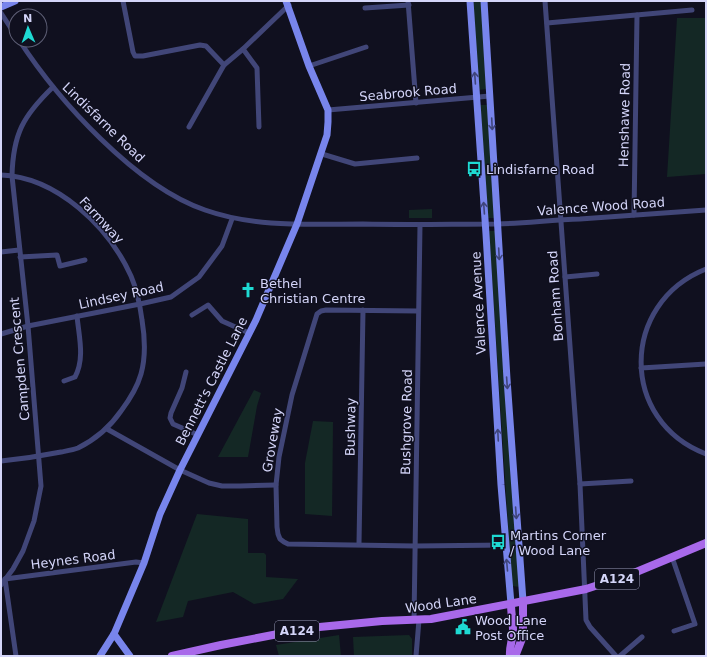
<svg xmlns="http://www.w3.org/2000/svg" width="707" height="657" font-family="'DejaVu Sans',sans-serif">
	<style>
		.green { fill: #142825 }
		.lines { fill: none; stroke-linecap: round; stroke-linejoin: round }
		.street { stroke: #414678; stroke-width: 5 }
		.secondary { stroke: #7885ec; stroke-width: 7 }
		.primary { stroke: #a869ea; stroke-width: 8 }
		.oneway { stroke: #3f457b }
		.labels { text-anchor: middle; stroke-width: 3; stroke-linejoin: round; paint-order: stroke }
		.shield { fill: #10101f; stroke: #999ab8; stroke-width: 1 }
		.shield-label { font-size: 12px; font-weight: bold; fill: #d4d5f9 }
		.street-label { font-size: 13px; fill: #d4d5f9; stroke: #10101f }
		.poi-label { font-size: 13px; fill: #d4d5f9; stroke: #10101f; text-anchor: start }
	</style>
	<rect width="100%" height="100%" fill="#10101f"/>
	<g class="green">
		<path d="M473,1h8l6,88 -9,1z"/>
		<path d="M677,18h29v156l-39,3z"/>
		<path d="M480,105h8l7,113h-7z"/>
		<path d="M432,209v9h-23v-8z"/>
		<path d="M489,231h7l24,356 -8,-1z"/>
		<path d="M254,390l7,3 -4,13 -9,51h-30z"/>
		<path d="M313,421l20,1 -1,94 -27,-2v-51z"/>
		<path d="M197,514l51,5v34h16l2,2v22l32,2 -15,20 -29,5 -21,-12 -45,9 -5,16 -27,5z"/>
		<path d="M339,635l2,21h-62l-3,-11z"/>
		<path d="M409,635l3,4v17h-58l-1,-19z"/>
	</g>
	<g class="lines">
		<g class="street">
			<path d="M123,1l10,51 2,4h8l57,-11 6,1 18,19"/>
			<path d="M408,1l8,102"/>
			<path d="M545,1l35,483 6,136 4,7 26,29"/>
			<path d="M365,8l44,-3"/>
			<path d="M1,13l15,23"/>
			<path d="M547,23l145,-13"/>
			<path d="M19,40c39,60 116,146 186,170 51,18 105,14 158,14 45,1 89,0 134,0 28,-1 56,-4 83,-5 42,-3 84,-6 126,-9"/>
			<path d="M243,49l14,19 2,59"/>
			<path d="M309,66l57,-19"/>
			<path d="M328,110l162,-14"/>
			<path d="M189,127l35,-62 19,-16 46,-44"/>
			<path d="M322,154l33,10 62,-6"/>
			<path d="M1,175c56,2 108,52 130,101 6,14 9,29 11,44 3,18 4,36 -1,54 -4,14 -11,25 -20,37 -11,16 -25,28 -43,37 -5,2 -12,3 -17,4 -20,4 -40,7 -60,9"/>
			<path d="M634,215l3,-200"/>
			<path d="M1,252l18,-2"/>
			<path d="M20,257l37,-2 3,11 25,-6"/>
			<path d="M706,269c-86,34 -87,152 0,185"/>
			<path d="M565,277l32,-3"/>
			<path d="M418,311l-92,-1 -5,1 -4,3 -25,81 -13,62 -3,28 1,42 1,7 2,5 4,3 4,2 127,2 91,-1"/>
			<path d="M192,315l16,-10 14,16 27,12"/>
			<path d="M1,334l27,-8 112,-22 31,-7 28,-20 23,-31 10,-27"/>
			<path d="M641,368l65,-4"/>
			<path d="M186,372l-4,16 -11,25 -1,5 3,6 25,11"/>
			<path d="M64,381l11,-4c10,-19 4,-40 2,-61"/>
			<path d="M107,429l73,41 29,13 13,3h18l36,-1"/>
			<path d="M580,484l51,-3"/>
			<path d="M359,544l4,-234"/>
			<path d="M672,557l23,67 -21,7"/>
			<path d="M5,579l131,-17 8,1"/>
			<path d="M5,579l11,77"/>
			<path d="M1,585l12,-16 10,-18 11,-30 7,-35 -13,-160 -16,-150c1,-42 11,-60 41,-89"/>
			<path d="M414,620l6,-395"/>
			<path d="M416,656l3,-36"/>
			<path d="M620,656l22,-19"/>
		</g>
		<g class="secondary">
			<path d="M470,1l16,233 15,251 10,119"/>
			<path d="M484,1l23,378 16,222"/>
			<path d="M1,7l14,-6"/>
			<path d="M114,634l16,22"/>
			<path d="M100,656l14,-22 30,-71 16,-49 20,-44 76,-150 41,-96 30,-89 1,-13v-12l-19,-44 -23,-65"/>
		</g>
		<g class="primary">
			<path d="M172,656l49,-11 88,-17 73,-7 49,-2 155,-30 43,-14 77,-32"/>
			<path d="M510,656c-1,-9 3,-17 3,-26 0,-8 -2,-17 -2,-26"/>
			<path d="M514,656l2,-2 7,-18v-35"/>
		</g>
	</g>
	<defs><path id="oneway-shaft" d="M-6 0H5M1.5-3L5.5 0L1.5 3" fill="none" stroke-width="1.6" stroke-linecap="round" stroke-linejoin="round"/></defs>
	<g class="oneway">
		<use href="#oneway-shaft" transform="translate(475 78) rotate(-94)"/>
		<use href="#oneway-shaft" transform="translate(492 124) rotate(87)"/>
		<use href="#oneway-shaft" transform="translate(484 208) rotate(-94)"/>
		<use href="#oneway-shaft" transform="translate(499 254) rotate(87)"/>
		<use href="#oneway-shaft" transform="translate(507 383) rotate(86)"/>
		<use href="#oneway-shaft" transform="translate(498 435) rotate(-93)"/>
		<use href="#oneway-shaft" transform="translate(516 513) rotate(86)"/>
		<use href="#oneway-shaft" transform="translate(507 565) rotate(-95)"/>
	</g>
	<defs>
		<symbol id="bus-bare" viewBox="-9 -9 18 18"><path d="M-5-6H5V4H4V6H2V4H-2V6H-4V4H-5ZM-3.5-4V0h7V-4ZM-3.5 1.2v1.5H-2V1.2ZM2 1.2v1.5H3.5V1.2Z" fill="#1edad3" stroke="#10101f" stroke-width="2.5" paint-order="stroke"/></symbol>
		<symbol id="church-bare" viewBox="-9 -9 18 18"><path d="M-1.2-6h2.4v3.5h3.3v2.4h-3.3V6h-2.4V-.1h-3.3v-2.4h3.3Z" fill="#1edad3" stroke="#10101f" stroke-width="2.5" paint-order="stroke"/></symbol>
		<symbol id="civic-bare" viewBox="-9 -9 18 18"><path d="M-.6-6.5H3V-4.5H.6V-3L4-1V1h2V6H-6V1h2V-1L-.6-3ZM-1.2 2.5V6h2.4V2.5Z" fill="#1edad3" stroke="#10101f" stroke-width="2.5" paint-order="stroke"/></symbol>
	</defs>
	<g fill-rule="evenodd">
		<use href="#bus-bare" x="463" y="158" width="22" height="22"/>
		<use href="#church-bare" x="237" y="279" width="22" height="22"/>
		<use href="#bus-bare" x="487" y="531" width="22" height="22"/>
		<use href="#civic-bare" x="452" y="616" width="22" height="22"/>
	</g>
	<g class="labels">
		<g class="shield">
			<rect x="595" y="569" width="44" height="20" rx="3"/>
			<rect x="275" y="621" width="44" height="20" rx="3"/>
		</g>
		<g class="shield-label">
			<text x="617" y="583">A124</text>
			<text x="297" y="635">A124</text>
		</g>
		<g class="street-label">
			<text transform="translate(408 92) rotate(-5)" y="5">Seabrook Road</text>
			<text transform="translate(624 115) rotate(-89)" y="5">Henshawe Road</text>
			<text transform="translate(104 122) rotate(44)" y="5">Lindisfarne Road</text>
			<text transform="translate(601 206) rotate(-4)" y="5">Valence Wood Road</text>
			<text transform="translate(102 220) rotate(47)" y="5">Farmway</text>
			<text transform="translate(121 295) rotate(-12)" y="5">Lindsey Road</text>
			<text transform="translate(555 296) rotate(-94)" y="5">Bonham Road</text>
			<text transform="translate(478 303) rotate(-93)" y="5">Valence Avenue</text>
			<text transform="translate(19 359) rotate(-95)" y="5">Campden Crescent</text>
			<text transform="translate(211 381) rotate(-63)" y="5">Bennett's Castle Lane</text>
			<text transform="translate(406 422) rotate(-89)" y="5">Bushgrove Road</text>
			<text transform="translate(350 427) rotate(-89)" y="5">Bushway</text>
			<text transform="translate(272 440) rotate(-80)" y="5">Groveway</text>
			<text transform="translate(73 559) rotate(-7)" y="5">Heynes Road</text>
			<text transform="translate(441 603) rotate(-8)" y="5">Wood Lane</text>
		</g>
		<g class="poi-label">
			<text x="486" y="174">Lindisfarne Road</text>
			<text x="260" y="288">Bethel<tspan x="260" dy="15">Christian Centre</tspan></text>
			<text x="510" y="540">Martins Corner<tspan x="510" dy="15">/ Wood Lane</tspan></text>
			<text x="475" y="625">Wood Lane<tspan x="475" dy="15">Post Office</tspan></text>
		</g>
	</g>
	<rect width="707" height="657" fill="none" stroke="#d4d5f9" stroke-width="4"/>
	<g transform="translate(28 28) rotate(358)"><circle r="19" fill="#10101f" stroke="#5e5f76"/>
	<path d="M0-3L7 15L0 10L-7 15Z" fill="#1edad3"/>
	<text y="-6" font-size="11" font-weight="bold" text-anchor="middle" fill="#d4d5f9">N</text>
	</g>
</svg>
